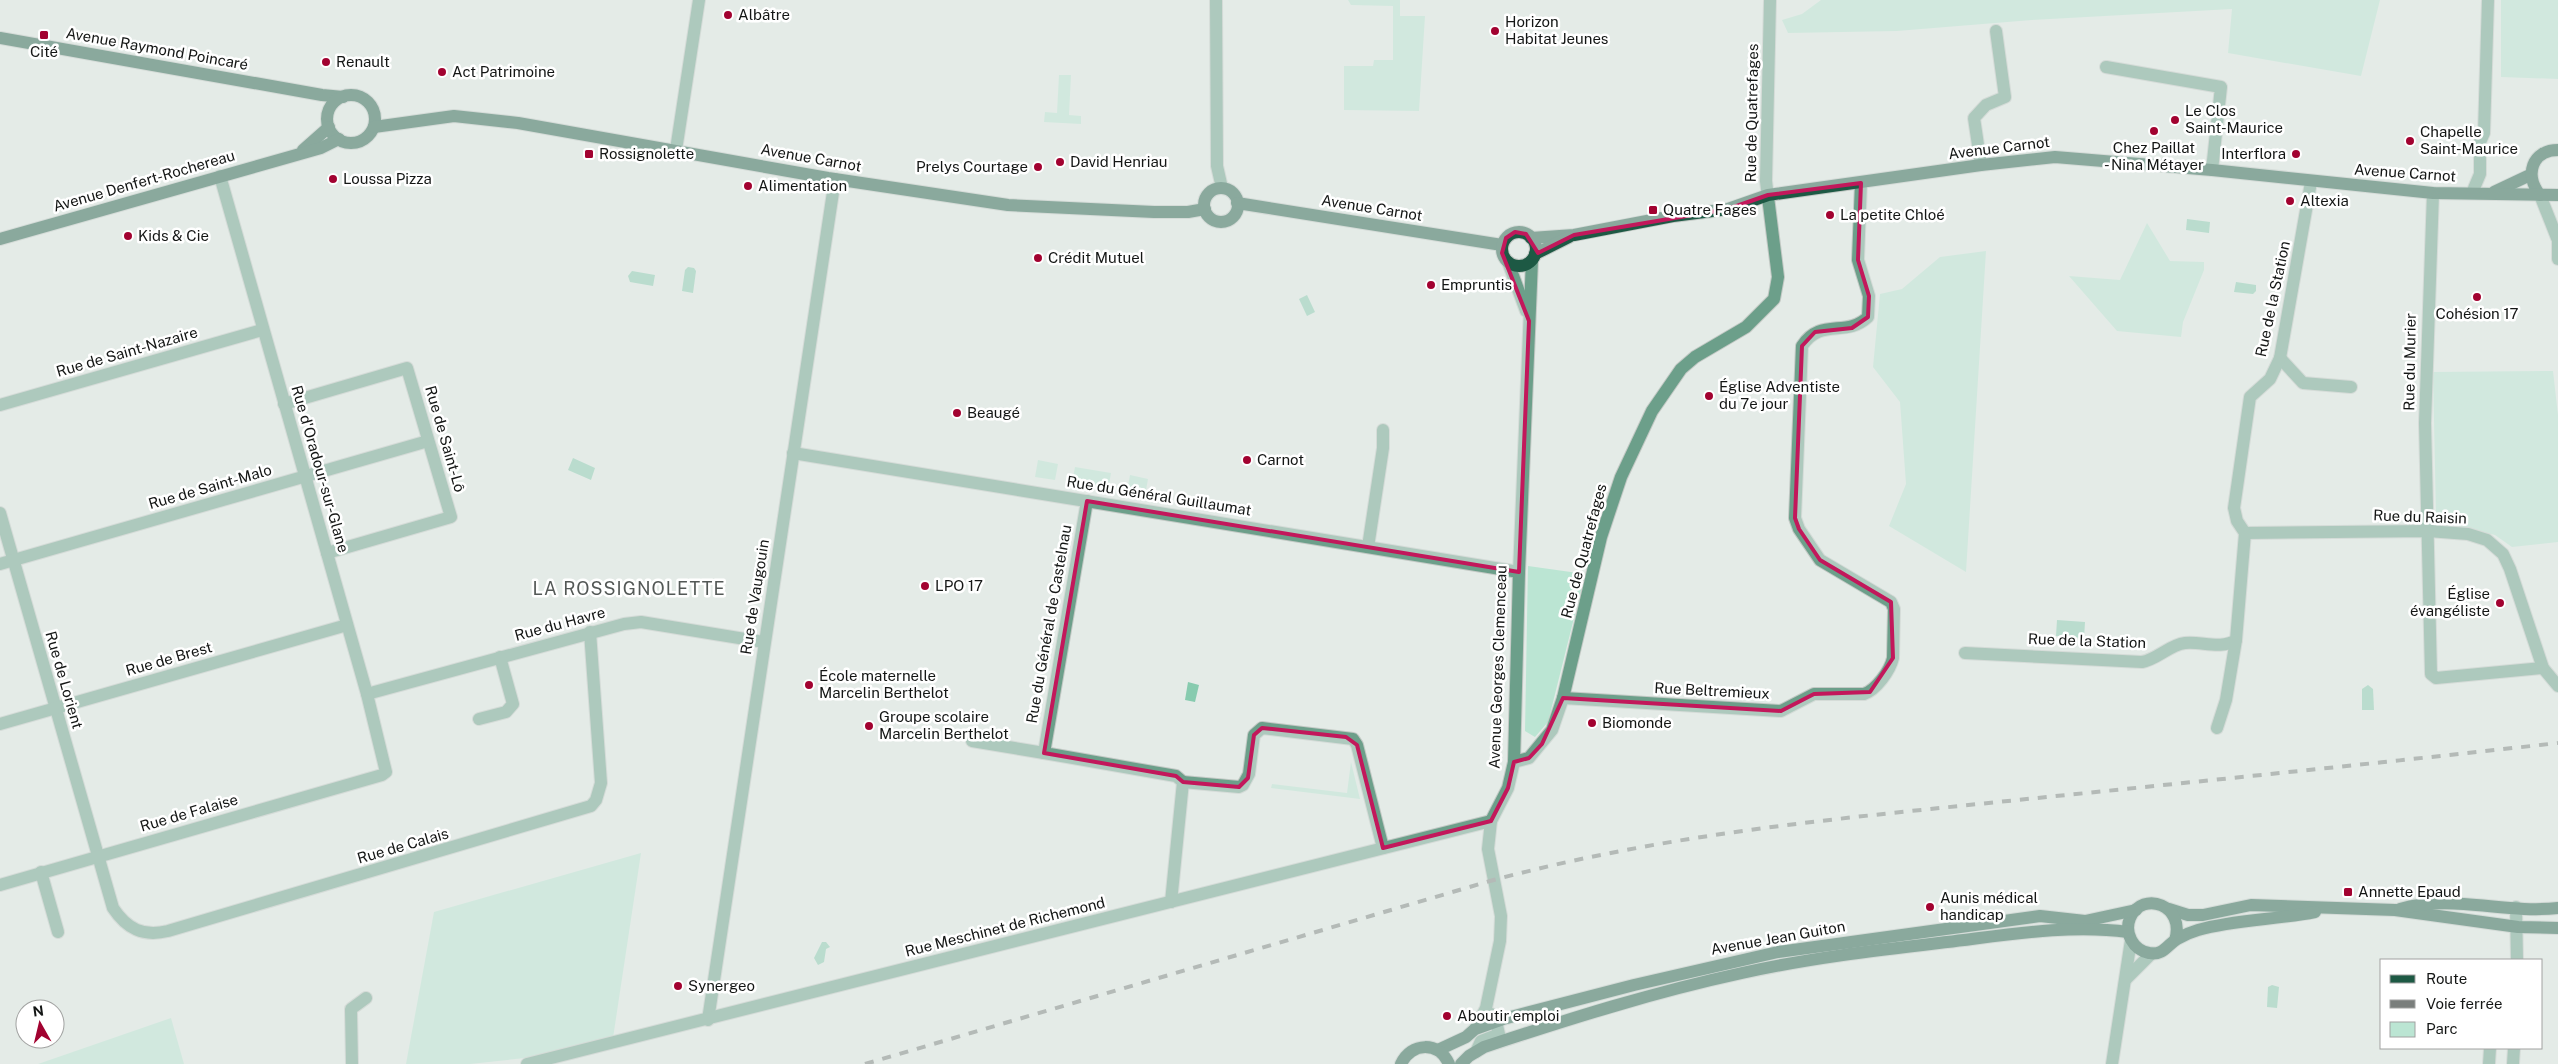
<svg xmlns="http://www.w3.org/2000/svg" width="2558" height="1064" font-family="'Public Sans',sans-serif">
	<style>
		.green { fill: #bbe5d3 }
		.water { fill: #87cbaf }
		.lines { fill: none; stroke-linecap: round; stroke-linejoin: round }
		.minor-casing { stroke: #c3c9c5; stroke-width: 14 }
		.major-casing { stroke: #c3c9c5; stroke-width: 14 }
		.minor { stroke: #6c9f8a; stroke-width: 12 }
		.major { stroke: #1d5944; stroke-width: 12 }
		.rail { stroke: #7a7e7c; stroke-width: 4; stroke-dasharray: 9 9; stroke-linecap: butt }
		.marked { fill: none; stroke: #c2185b; stroke-width: 4; stroke-linejoin: round }
		.poi-dot { fill: #a20230; stroke: #fff; stroke-width: 2 }
		.labels { text-anchor: middle; stroke-width: 5; stroke-linejoin: round; paint-order: stroke }
		.poi-label { font-size: 15px; fill: #141615; stroke: #fff; text-anchor: start }
		.street-label { font-size: 15px; fill: #141615; stroke: #fff }
		.quarter-label { font-size: 18px; letter-spacing: 1px; fill: #535856; stroke: #fff }
	</style>
	<rect width="100%" height="100%" fill="#e4ebe7"/>
	<g class="green">
		<path d="M1348,0h52v16h25l-6,95 -75,-1v-44h29l1,-6h19v-54l-42,-1z"/>
		<path d="M1821,0h588h-29l-19,76 -133,-23 4,-44 -200,11 -135,11 -109,2 -6,-13 20,-6z"/>
		<path d="M2501,0h57v79l-57,-2z"/>
		<path d="M1059,75h12l-2,40 12,1v8l-37,-2 1,-10 12,1z"/>
		<path d="M2147,223l23,38 34,1v8l-21,52 -2,15 -64,-6 -48,-55 51,4z"/>
		<path d="M1986,251l-20,321 -77,-46 17,-42 -6,-82 -27,-35 7,-73 22,-5 38,-32z"/>
		<path d="M2553,371l5,44v127l-46,5 -17,-12 -53,-12 -6,-8 -3,-143z"/>
		<path d="M1038,460l20,4 -3,16 -20,-3z"/>
		<path d="M1075,467l36,6 -3,17 -36,-7z"/>
		<path d="M1130,475l18,4 -3,17 -18,-4z"/>
		<path d="M1528,566l57,8 -37,148 -13,15 -10,-6z"/>
		<path d="M1351,762l9,37 -89,-11 1,-4 75,9z"/>
		<path d="M641,853l-28,185 -88,20 -55,6h-64l28,-152z"/>
		<path d="M171,1018l13,46h-146z"/>
	</g>
	<g class="water">
		<path d="M2187,219l23,3 -1,11 -23,-3z"/>
		<path d="M688,267l6,1 2,3 -3,22 -11,-2 3,-21z"/>
		<path d="M632,271l23,4 -2,11 -23,-4 -2,-6z"/>
		<path d="M2236,282l20,3v6l-3,3 -19,-2z"/>
		<path d="M1307,295l8,17 -8,4 -8,-17z"/>
		<path d="M573,458l22,10 -4,12 -23,-10z"/>
		<path d="M2057,620l28,2 -1,16 -28,-2z"/>
		<path d="M1188,682l11,3 -4,17 -10,-2z"/>
		<path d="M2368,685l5,4 1,21h-12v-21z"/>
		<path d="M822,942h4l4,5 -4,2 -2,13 -6,3 -4,-7z"/>
		<path d="M2272,985l7,2 -2,21 -10,-1 1,-20z"/>
	</g>
	<g class="lines">
		<defs>
			<g id="minor">
				<path d="M1216,0l1,166 5,22"/>
				<path d="M2106,67l115,20 -9,83"/>
				<path d="M676,150l23,-150"/>
				<path d="M1981,165l-7,-47 12,-13 19,-8 -9,-66"/>
				<path d="M2433,193l-8,230 6,251 5,4 107,-10"/>
				<path d="M2472,193l8,-19v-32l4,-9 4,-133"/>
				<path d="M2540,195l17,43"/>
				<path d="M2558,231v28"/>
				<path d="M1508,262l18,49"/>
				<path d="M2280,358l23,25 48,4"/>
				<path d="M284,404l123,-36 44,149 -124,36"/>
				<path d="M0,405l262,-75"/>
				<path d="M793,453l726,119"/>
				<path d="M1087,501l-43,252 132,23 7,6 -12,120"/>
				<path d="M0,513l113,395c14,21 30,29 55,23l423,-125 5,-6 5,-17 -11,-151"/>
				<path d="M2245,533l183,-2 40,3 19,6 16,14 7,15 33,99 15,18"/>
				<path d="M1368,547l15,-99v-18"/>
				<path d="M0,564l428,-123"/>
				<path d="M1965,653l177,9c16,-3 27,-17 43,-19 16,-2 36,7 51,-3l9,-107 -8,-12 -3,-13 16,-111 20,-18 10,-21 31,-176"/>
				<path d="M367,694l257,-70 17,-2 123,20"/>
				<path d="M1563,698l218,13 33,-17h50c12,-4 26,-23 29,-36l1,-49 -3,-7 -71,-42 -21,-31 -4,-11 7,-172c19,-29 44,-8 66,-29l1,-21 -11,-36 3,-77"/>
				<path d="M479,719l27,-7 7,-8 -13,-47"/>
				<path d="M0,724l347,-99"/>
				<path d="M2217,728l9,-28 10,-60"/>
				<path d="M972,741l72,12"/>
				<path d="M1514,762l15,-4 23,-28 11,-32 38,-161 20,-60 31,-66 29,-42 14,-12 51,-30 28,-28 4,-22 -12,-96 4,-181"/>
				<path d="M1183,782l56,5 4,-2 6,-11 5,-39 8,-7 91,11 4,6 26,103"/>
				<path d="M41,872l17,60"/>
				<path d="M0,885l382,-110 4,-3 -19,-78 -147,-518"/>
				<path d="M2516,907l1,53"/>
				<path d="M2126,979l26,-26"/>
				<path d="M708,1020l127,-841"/>
				<path d="M1475,1029l11,-21 14,-67 1,-25 -13,-67 3,-28 17,-33 6,-26 5,-190 13,-312"/>
				<path d="M1476,1052l5,-11 18,-7 -3,-13 -5,-7"/>
				<path d="M352,1064l-1,-55 15,-11"/>
				<path d="M527,1064l964,-243"/>
				<path d="M2112,1064l19,-124"/>
				<path d="M2489,1064l1,-16"/>
				<path d="M2513,1064l1,-16"/>
			</g>
			<g id="major">
				<path d="M0,38l322,57 21,2"/>
				<circle cx="351" cy="119" r="24"/>
				<path d="M374,127l80,-11 64,7 310,55 180,27 146,7h34l17,-3"/>
				<path d="M303,150l26,-23"/>
				<circle cx="1221" cy="205" r="17"/>
				<path d="M2494,192l36,-17"/>
				<path d="M2540,195c-16,-20 -8,-45 18,-45"/>
				<path d="M1237,203l265,42"/>
				<circle cx="1519" cy="249" r="17"/>
				<path d="M1531,238l43,-3 99,-19 55,-7 40,-14 213,-30 74,-8 157,13 221,23 125,2"/>
				<path d="M0,239l321,-91 18,-9"/>
				<path d="M1535,254l34,-17"/>
				<path d="M2169,909l19,6h15l48,-10 144,5 123,17 40,1"/>
				<path d="M2400,909c52,-15 105,5 158,-1"/>
				<path d="M2175,940c11,-34 -32,-51 -45,-22 -6,15 3,32 19,35 14,3 18,-8 28,-14 7,-4 14,-7 21,-9 38,-11 78,-10 117,-18"/>
				<path d="M1438,1050l28,-13 9,-8 28,-10 131,-34 144,-33 262,-36 45,5 51,-11"/>
				<path d="M1401,1064c10,-22 38,-23 48,0"/>
				<path d="M1461,1064l8,-8 15,-9c85,-28 170,-55 258,-74 67,-15 137,-23 205,-31 59,-7 122,-18 181,-10"/>
			</g>
		</defs>
		<use href="#minor" class="minor-casing"/>
		<use href="#major" class="major-casing"/>
		<use href="#minor" class="minor"/>
		<use href="#major" class="major"/>
		<path class="rail" d="M865,1064l625,-183c170,-46 334,-61 508,-79 186,-19 373,-38 560,-59"/>
	</g>
	<path d="M0 0H2558V1064H0ZM1861,183l-3,77 11,36 -1,21 -16,11 -37,4 -13,14 -7,172 4,11 21,31 71,42 2,56 -23,34 -56,2 -33,17 -218,-13 -21,46 -13,14 -15,4 -6,26 -17,33 -108,27 -26,-103 -11,-8 -84,-9 -8,7 -6,43 -9,9 -56,-5 -7,-6 -132,-23 43,-252 432,71 10,-251 -27,-68 4,-15 9,-6 11,2 12,19 36,-18 154,-26 40,-14z" fill="#e4ebe7" fill-opacity=".55" fill-rule="evenodd"/>
	<path class="marked" d="M1861,183l-3,77 11,36 -1,21 -16,11 -37,4 -13,14 -7,172 4,11 21,31 71,42 2,56 -23,34 -56,2 -33,17 -218,-13 -21,46 -13,14 -15,4 -6,26 -17,33 -108,27 -26,-103 -11,-8 -84,-9 -8,7 -6,43 -9,9 -56,-5 -7,-6 -132,-23 43,-252 432,71 10,-251 -27,-68 4,-15 9,-6 11,2 12,19 36,-18 154,-26 40,-14z"/>
	<g class="poi-dot">
		<circle cx="728" cy="15" r="5"/>
		<circle cx="1495" cy="31" r="5"/>
		<rect x="39" y="30" width="10" height="10" rx="2.5"/>
		<circle cx="326" cy="62" r="5"/>
		<circle cx="442" cy="72" r="5"/>
		<circle cx="2175" cy="120" r="5"/>
		<circle cx="2154" cy="131" r="5"/>
		<circle cx="2410" cy="141" r="5"/>
		<rect x="584" y="149" width="10" height="10" rx="2.5"/>
		<circle cx="2296" cy="154" r="5"/>
		<circle cx="1060" cy="162" r="5"/>
		<circle cx="1038" cy="167" r="5"/>
		<circle cx="333" cy="179" r="5"/>
		<circle cx="748" cy="186" r="5"/>
		<circle cx="2290" cy="201" r="5"/>
		<rect x="1648" y="205" width="10" height="10" rx="2.5"/>
		<circle cx="1830" cy="215" r="5"/>
		<circle cx="128" cy="236" r="5"/>
		<circle cx="1038" cy="258" r="5"/>
		<circle cx="1431" cy="285" r="5"/>
		<circle cx="2477" cy="297" r="5"/>
		<circle cx="1709" cy="396" r="5"/>
		<circle cx="957" cy="413" r="5"/>
		<circle cx="1247" cy="460" r="5"/>
		<circle cx="925" cy="586" r="5"/>
		<circle cx="2500" cy="603" r="5"/>
		<circle cx="809" cy="685" r="5"/>
		<circle cx="1592" cy="723" r="5"/>
		<circle cx="869" cy="726" r="5"/>
		<rect x="2343" y="887" width="10" height="10" rx="2.5"/>
		<circle cx="1930" cy="907" r="5"/>
		<circle cx="678" cy="986" r="5"/>
		<circle cx="1447" cy="1016" r="5"/>
	</g>
	<g class="labels">
		<g class="poi-label">
			<text x="738" y="20">Albâtre</text>
			<text x="1505" y="27">Horizon<tspan x="1505" dy="17">Habitat Jeunes</tspan></text>
			<text x="44" y="57" text-anchor="middle">Cité</text>
			<text x="336" y="67">Renault</text>
			<text x="452" y="77">Act Patrimoine</text>
			<text x="2185" y="116">Le Clos<tspan x="2185" dy="17">Saint-Maurice</tspan></text>
			<text x="2420" y="137">Chapelle<tspan x="2420" dy="17">Saint-Maurice</tspan></text>
			<text x="2154" y="153" text-anchor="middle">Chez Paillat<tspan x="2154" dy="17">- Nina Métayer</tspan></text>
			<text x="599" y="159">Rossignolette</text>
			<text x="2286" y="159" text-anchor="end">Interflora</text>
			<text x="1070" y="167">David Henriau</text>
			<text x="1028" y="172" text-anchor="end">Prelys Courtage</text>
			<text x="343" y="184">Loussa Pizza</text>
			<text x="758" y="191">Alimentation</text>
			<text x="2300" y="206">Altexia</text>
			<text x="1663" y="215">Quatre Fages</text>
			<text x="1840" y="220">La petite Chloé</text>
			<text x="138" y="241">Kids &amp; Cie</text>
			<text x="1048" y="263">Crédit Mutuel</text>
			<text x="1441" y="290">Empruntis</text>
			<text x="2477" y="319" text-anchor="middle">Cohésion 17</text>
			<text x="1719" y="392">Église Adventiste<tspan x="1719" dy="17">du 7e jour</tspan></text>
			<text x="967" y="418">Beaugé</text>
			<text x="1257" y="465">Carnot</text>
			<text x="935" y="591">LPO 17</text>
			<text x="2490" y="599" text-anchor="end">Église<tspan x="2490" dy="17">évangéliste</tspan></text>
			<text x="819" y="681">École maternelle<tspan x="819" dy="17">Marcelin Berthelot</tspan></text>
			<text x="879" y="722">Groupe scolaire<tspan x="879" dy="17">Marcelin Berthelot</tspan></text>
			<text x="1602" y="728">Biomonde</text>
			<text x="2358" y="897">Annette Epaud</text>
			<text x="1940" y="903">Aunis médical<tspan x="1940" dy="17">handicap</tspan></text>
			<text x="688" y="991">Synergeo</text>
			<text x="1457" y="1021">Aboutir emploi</text>
		</g>
		<g class="street-label">
			<text transform="translate(157 49) rotate(10)" y="5">Avenue Raymond Poincaré</text>
			<text transform="translate(1752 113) rotate(-89)" y="5">Rue de Quatrefages</text>
			<text transform="translate(1999 148) rotate(-7)" y="5">Avenue Carnot</text>
			<text transform="translate(811 158) rotate(10)" y="5">Avenue Carnot</text>
			<text transform="translate(2405 173) rotate(4)" y="5">Avenue Carnot</text>
			<text transform="translate(144 181) rotate(-16)" y="5">Avenue Denfert-Rochereau</text>
			<text transform="translate(1372 208) rotate(9)" y="5">Avenue Carnot</text>
			<text transform="translate(2273 299) rotate(-78)" y="5">Rue de la Station</text>
			<text transform="translate(127 352) rotate(-16)" y="5">Rue de Saint-Nazaire</text>
			<text transform="translate(2410 362) rotate(-89)" y="5">Rue du Murier</text>
			<text transform="translate(445 439) rotate(74)" y="5">Rue de Saint-Lô</text>
			<text transform="translate(320 469) rotate(74)" y="5">Rue d'Oradour-sur-Glane</text>
			<text transform="translate(210 487) rotate(-16)" y="5">Rue de Saint-Malo</text>
			<text transform="translate(1159 496) rotate(9)" y="5">Rue du Général Guillaumat</text>
			<text transform="translate(2420 517) rotate(2)" y="5">Rue du Raisin</text>
			<text transform="translate(1584 551) rotate(-75)" y="5">Rue de Quatrefages</text>
			<text transform="translate(755 597) rotate(-81)" y="5">Rue de Vaugouin</text>
			<text transform="translate(560 624) rotate(-15)" y="5">Rue du Havre</text>
			<text transform="translate(1049 624) rotate(-80)" y="5">Rue du Général de Castelnau</text>
			<text transform="translate(2087 641) rotate(2)" y="5">Rue de la Station</text>
			<text transform="translate(169 659) rotate(-16)" y="5">Rue de Brest</text>
			<text transform="translate(1498 667) rotate(-88)" y="5">Avenue Georges Clemenceau</text>
			<text transform="translate(64 680) rotate(74)" y="5">Rue de Lorient</text>
			<text transform="translate(1712 691) rotate(3)" y="5">Rue Beltremieux</text>
			<text transform="translate(189 813) rotate(-16)" y="5">Rue de Falaise</text>
			<text transform="translate(403 846) rotate(-16)" y="5">Rue de Calais</text>
			<text transform="translate(1005 927) rotate(-14)" y="5">Rue Meschinet de Richemond</text>
			<text transform="translate(1778 938) rotate(-10)" y="5">Avenue Jean Guiton</text>
		</g>
		<g class="quarter-label">
			<text x="629" y="595">LA ROSSIGNOLETTE</text>
		</g>
	</g>
	<rect x="2380" y="959" width="162" height="90" fill="#ffffff" stroke="#a1a2a1"/>
	<rect x="2390" y="975" width="25" height="8" fill="#1d5944" stroke="#a1a2a1"/>
	<text x="2426" y="984" font-size="15" fill="#141615">Route</text>
	<rect x="2390" y="1000" width="25" height="8" fill="#7a7e7c" stroke="#a1a2a1"/>
	<text x="2426" y="1009" font-size="15" fill="#141615">Voie ferrée</text>
	<rect x="2390" y="1022" width="25" height="15" fill="#bbe5d3" stroke="#a1a2a1"/>
	<text x="2426" y="1034" font-size="15" fill="#141615">Parc</text>
	<g transform="translate(40 1024) rotate(352)"><circle r="24" fill="#ffffff" stroke="#a1a2a1"/>
	<path d="M0-4L9 19L0 12L-9 19Z" fill="#a20230"/>
	<text y="-8" font-size="14" font-weight="bold" text-anchor="middle" fill="#141615">N</text>
	</g>
</svg>
